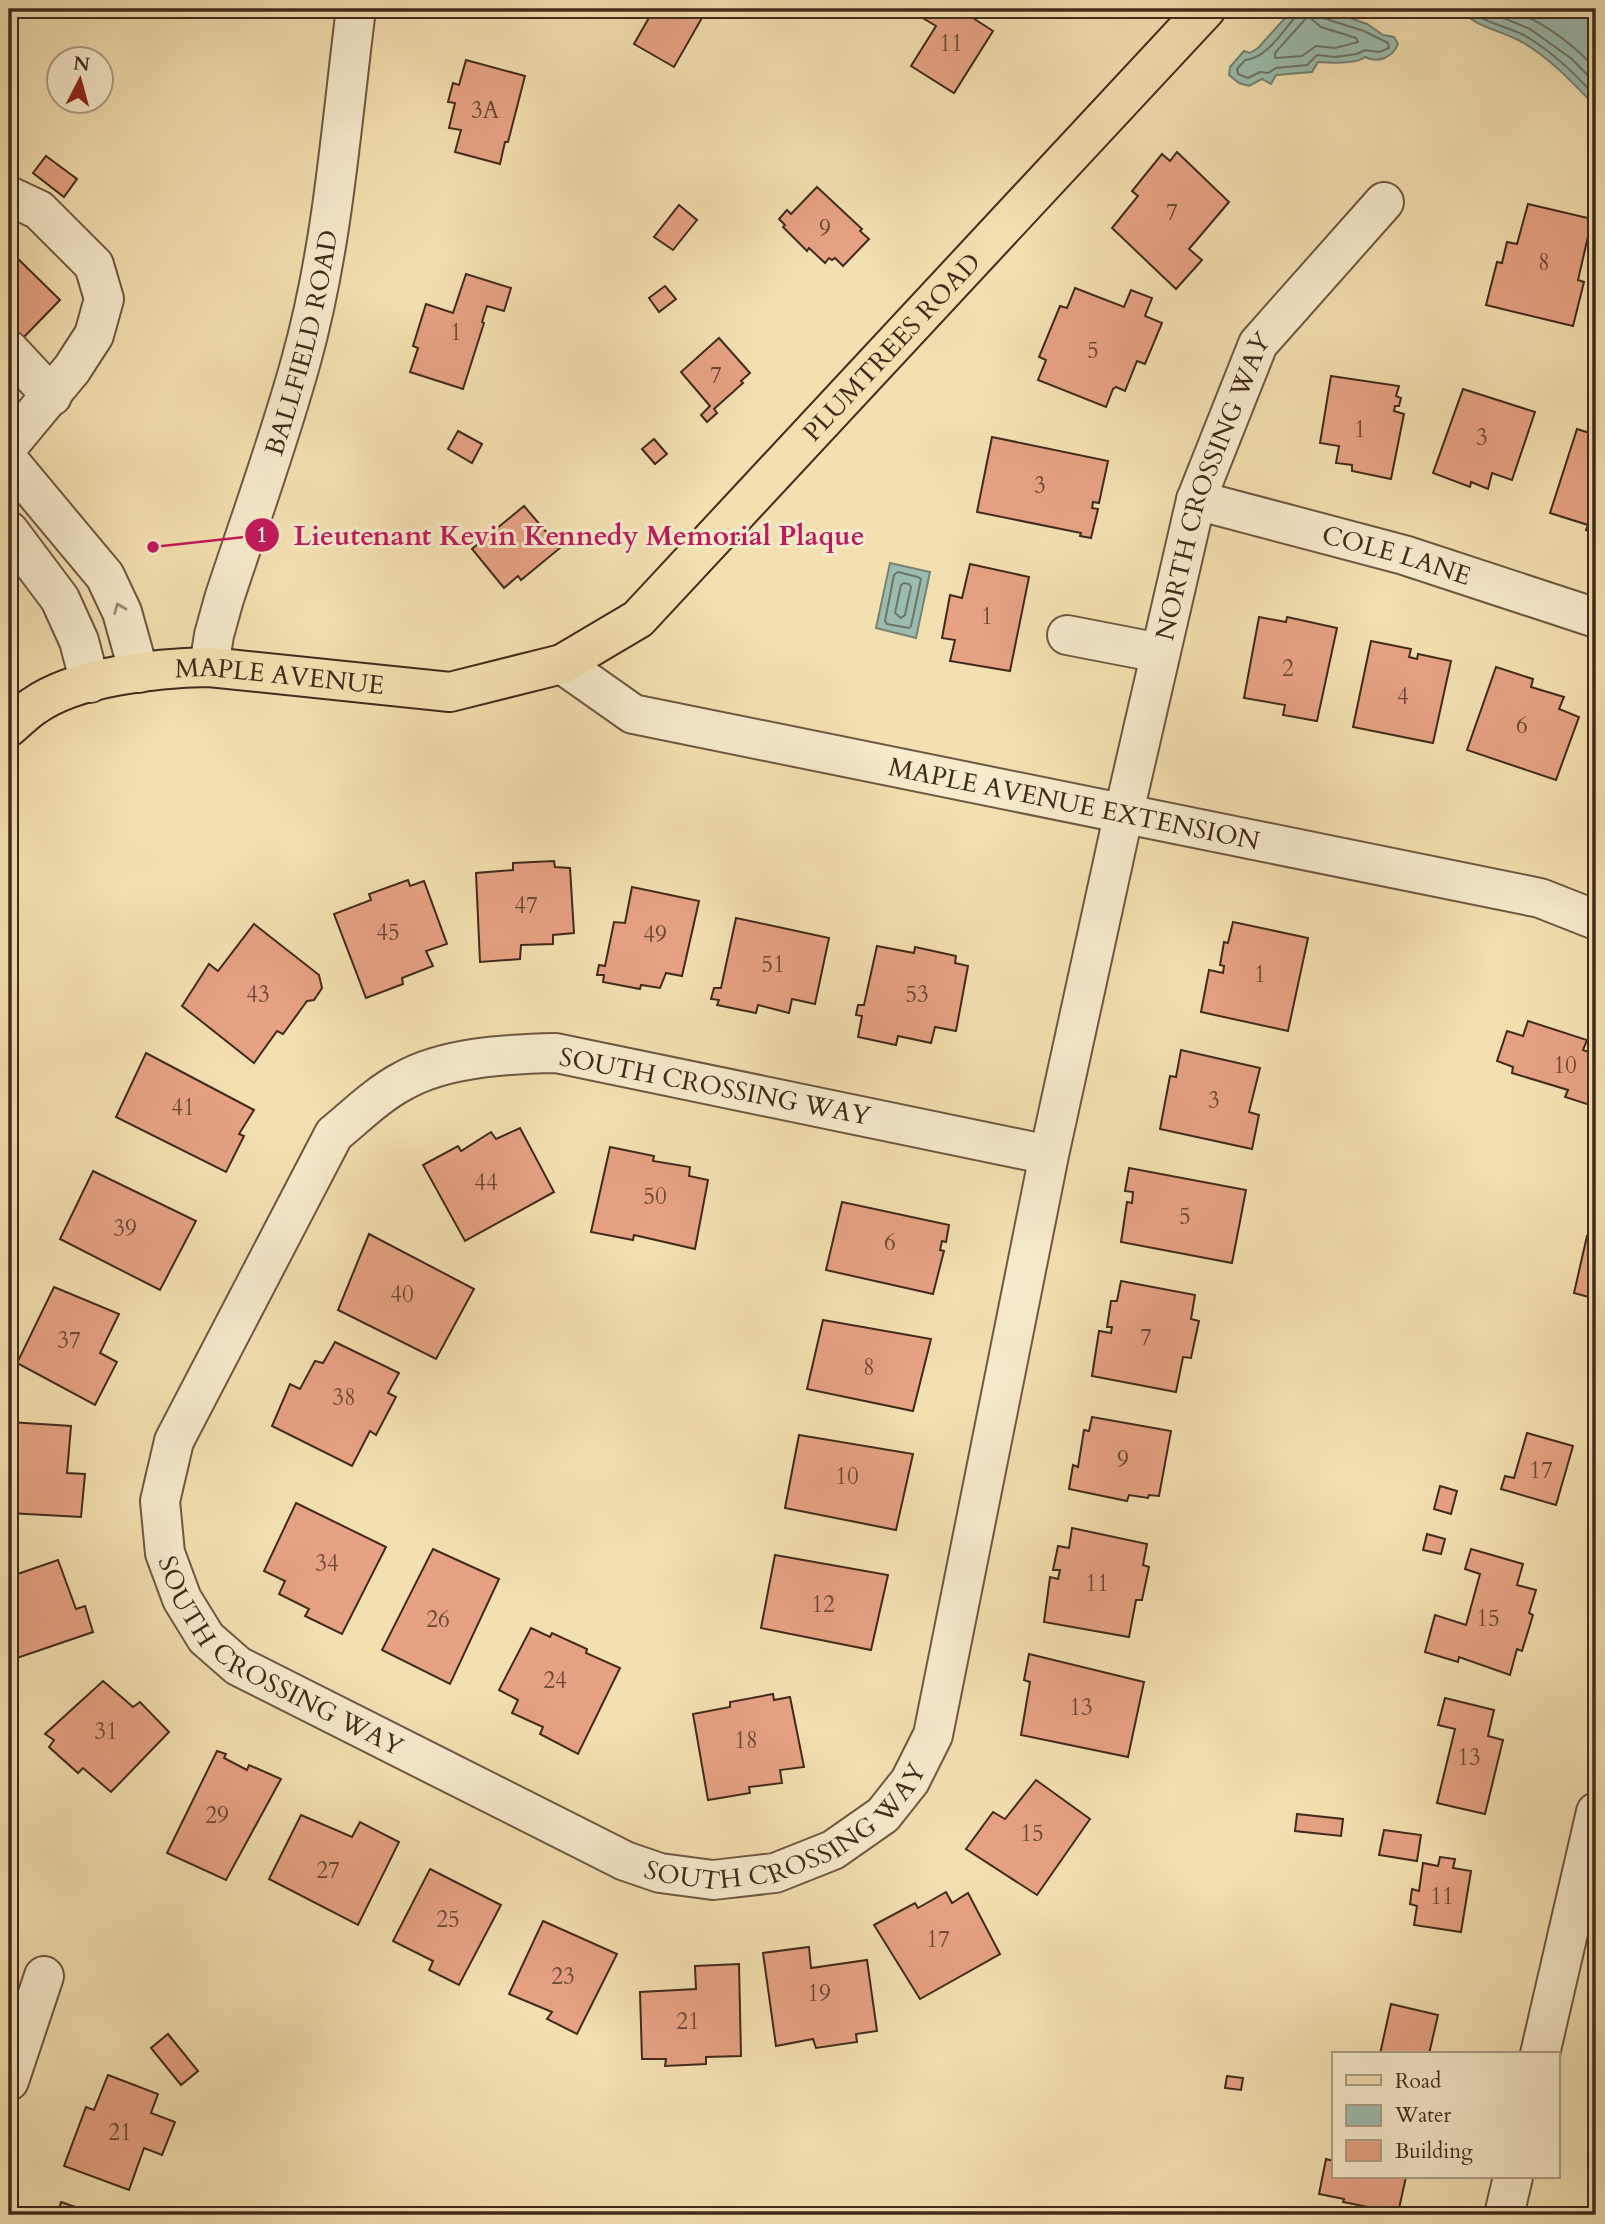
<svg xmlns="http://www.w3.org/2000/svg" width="1605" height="2224" font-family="Cardo,serif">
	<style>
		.water { fill: #9bbdaf; stroke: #778274; stroke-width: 2 }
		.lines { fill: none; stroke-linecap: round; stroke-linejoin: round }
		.shore { stroke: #6e7466; stroke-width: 2 }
		.building { fill: #e7a283; stroke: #412a1c; stroke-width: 2 }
		.minor-casing { stroke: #6e5841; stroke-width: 42 }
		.major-casing { stroke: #412a1c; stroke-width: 42 }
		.minor { stroke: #f7ebcc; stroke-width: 38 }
		.major { stroke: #f3e0b0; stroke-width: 38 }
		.oneway { stroke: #9c8a74 }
		.labels { text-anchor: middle; stroke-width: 6; stroke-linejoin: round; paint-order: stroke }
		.number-label { font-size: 23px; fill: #6a4836 }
		.street-label { font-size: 26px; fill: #412a1c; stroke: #f7ebcc }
		.leader { fill: none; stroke: #c2185b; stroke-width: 2.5 }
		.callout-dot { fill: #c2185b; stroke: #f7ebcc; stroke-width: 2.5 }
		.mark-label { font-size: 21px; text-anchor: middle; font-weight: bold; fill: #fff }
		.callout-label { font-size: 28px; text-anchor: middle; font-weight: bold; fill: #c2185b; stroke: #f7ebcc; stroke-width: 6; stroke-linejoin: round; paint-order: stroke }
	</style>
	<rect width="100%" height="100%" fill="#f3e0b0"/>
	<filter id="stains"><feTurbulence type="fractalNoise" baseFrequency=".00286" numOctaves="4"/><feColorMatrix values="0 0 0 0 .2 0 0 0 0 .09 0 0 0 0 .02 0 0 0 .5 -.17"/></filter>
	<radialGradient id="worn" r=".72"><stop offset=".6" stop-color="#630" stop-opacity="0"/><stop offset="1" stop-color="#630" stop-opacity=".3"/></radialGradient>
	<g class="water">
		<path d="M1293,9h19l27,5 28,10 16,11 11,2 4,7c-5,13 -20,20 -33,13 -9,7 -34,6 -47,5l-6,10 -36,3 -5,9 -9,-5 -13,7 -10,-3 -10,-8 1,-8 14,-16 6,2 8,-5z"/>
		<path d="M1459,9h137v98c-23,-24 -45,-48 -74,-65 -24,-13 -43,-13 -63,-33z"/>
		<path d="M890,563l40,9 -14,66 -40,-10z"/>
	</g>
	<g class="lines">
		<g class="shore">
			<path d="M1298,9l-2,7c-13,15 -30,43 -51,44l-8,9 1,5 10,4 12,-6 8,1 8,-5 31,-3 10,-10 18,2 22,-3 8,-4 14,2 10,-4 -1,-5 -24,-12 -41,-13 -4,-9"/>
			<path d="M1469,9c14,14 37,17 55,26 28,16 51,39 72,62"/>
			<path d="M1482,9l48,20 42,30 24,25"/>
			<path d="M1510,9c33,13 62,34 86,60"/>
			<path d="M1308,16l13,11 35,11 2,4 -23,6 -19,-2 -14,10 -27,2v-5z"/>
			<path d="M898,572l20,5 3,2 -10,47 -2,2 -22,-4 -2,-3 9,-46z"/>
			<path d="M904,583l5,1 2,3 -6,28 -4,3 -6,-5 6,-28z"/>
		</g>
	</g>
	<g class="building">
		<path d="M654,9h53l-33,58 -40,-23z"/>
		<path d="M927,9h32l34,22 -39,62 -43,-27 25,-40 -15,-9z"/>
		<path d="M466,60l59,16 -17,66h-3l-5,22 -45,-12 6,-22 -12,-2 6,-25 -7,-1 5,-19 6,2z"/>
		<path d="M1177,152l52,50 -40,47 13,11 -26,29 -64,-61 26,-32 -6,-5 30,-37 8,7z"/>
		<path d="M46,156l31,23 -13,18 -31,-24z"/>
		<path d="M817,187l45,42 -2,2 9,8 -26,27 -8,-8 -3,2 -3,-2 -4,5 -16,-15 -2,3 -24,-24 2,-2 -6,-6 8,-9 4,4z"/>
		<path d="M1528,204l64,15 -14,61 6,2 -11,44 -87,-21 11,-43 5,1 5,-21 10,2z"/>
		<path d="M679,205l18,15 -24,30 -19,-13z"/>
		<path d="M9,250l51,50 -39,40 -12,-12z"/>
		<path d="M466,274l45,14 -7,23 -17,-5 -5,16 2,1 -21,66 -53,-17 8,-24 -5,-2 13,-42 27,9z"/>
		<path d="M665,286l11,13 -17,13 -10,-14z"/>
		<path d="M1075,288l49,19 7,-17 21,8 -7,18 17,7 -17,41 -8,-3 -12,30 -9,-4 -3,2 -7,18 -68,-27 8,-20 -7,-3 21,-51 7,2z"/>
		<path d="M719,338l31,35 -9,8 2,2 -29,26 3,4 -10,9 -6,-7 9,-9 -29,-34z"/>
		<path d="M1331,376l68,10 -3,10 5,2 -2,8h-4l-1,5 10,3 -13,65 -39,-8v-6l-16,-2 3,-17 -19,-3z"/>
		<path d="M1463,389l72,23 -23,68 -20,-7 -4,16 -17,-7 -1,5 -37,-14z"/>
		<path d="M1577,429l19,6v98l-10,-3 2,-5 -38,-12z"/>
		<path d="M458,431l24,13 -10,19 -24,-14z"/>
		<path d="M992,437l116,24 -9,42 -6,-1 -1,6 6,1 -7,29 -11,-2 1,-3 -104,-21z"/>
		<path d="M654,439l13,15 -12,10 -13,-15z"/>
		<path d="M524,506l36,42 -39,32 -3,-4 -14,12 -32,-39z"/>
		<path d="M970,564l59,13 -19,94 -60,-10 5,-21 -13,-2 8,-43 12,3z"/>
		<path d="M1259,617l27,5 1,-5 50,11 -20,93 -34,-6 2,-10 -41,-7z"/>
		<path d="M1371,641l40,8 -2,8 8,2 1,-5 33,7 -18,82 -80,-16z"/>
		<path d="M1496,667l37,12 -2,8 33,10 -5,12 20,8 -23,63 -89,-30z"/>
		<path d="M554,861l1,6 15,1 4,65 -21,2v9l-32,1 -1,14 -40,3 -4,-89 37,-3v-7z"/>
		<path d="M408,880l2,6 14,-5 23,63 -21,7 7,15 -31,12 1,6 -37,14 -32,-84 37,-14 -2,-6z"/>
		<path d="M632,887l67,14 -17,75 -16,-3 -6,15 -19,-3 -1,4 -37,-7 1,-7h-7l2,-10 6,1 9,-44 11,1z"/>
		<path d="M736,918l93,20 -14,66 -23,-5 -3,14 -31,-8 -2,8 -39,-8 2,-5 -8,-1 3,-11h7z"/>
		<path d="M1233,922l75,16 -20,93 -87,-19 8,-42 14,3 1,-7 -4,-1 4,-23 4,1z"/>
		<path d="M254,924l65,51 3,13 -8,12 -7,1 -24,33 -6,-3 -23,32 -72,-57 27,-42 9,7z"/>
		<path d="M877,946l37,7 1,-6 41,9 -1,7 13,3 -12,65 -21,-4 -4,16 -33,-7 -2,9 -38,-8 4,-21 -6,-1 2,-10h6z"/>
		<path d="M1528,1021l59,19 -4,10 13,5v52l-31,-10 3,-7 -56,-17 1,-6 -16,-6 10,-30 16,5z"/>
		<path d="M1181,1050l79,18 -11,44 10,3 -7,34 -92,-20 10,-53 6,1z"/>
		<path d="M146,1053l108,57 -15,24 5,2 -18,36 -110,-55z"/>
		<path d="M520,1128l34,64 -89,49 -42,-76 35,-19 3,5 30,-19 5,7z"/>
		<path d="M610,1147l44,9 -1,5 37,6 -1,9 19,4 -13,69 -61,-14 -1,5 -42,-8z"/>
		<path d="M1129,1168l117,22 -14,73 -111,-21 6,-40 5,1 1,-11 -8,-1z"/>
		<path d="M93,1171l103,50 -36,69 -100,-51z"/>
		<path d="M842,1202l107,23 -3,17 -4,-1 -2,9 4,1 -11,43 -107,-24z"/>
		<path d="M369,1234l105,55 -38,70 -98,-49z"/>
		<path d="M1587,1236l9,2v61l-22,-6z"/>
		<path d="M1121,1281l74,14 -4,24 8,2 -8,37 -8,-1 -7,35 -84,-16 7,-45 12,2 1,-6h-5l4,-26h6z"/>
		<path d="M54,1287l65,27 -19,39 17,9 -22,43 -78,-42z"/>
		<path d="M823,1320l108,19 -18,72 -106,-22z"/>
		<path d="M335,1342l64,31 -11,20 8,4 -20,38 -6,-4 -18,35 -80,-40 18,-42 10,5 15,-28 8,2z"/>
		<path d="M1092,1417l79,14 -12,65 -10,-1 -1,3 -19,-3 -2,6 -58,-12 4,-24 5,2 6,-37 5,1z"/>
		<path d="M9,1422l62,4 -4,47 18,1 -4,43 -72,-4z"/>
		<path d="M1527,1433l46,13 -17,59 -55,-16 4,-13 9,2z"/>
		<path d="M799,1435l114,19 -17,76 -111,-22z"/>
		<path d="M1440,1486l17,5 -6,23 -17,-5z"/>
		<path d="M296,1503l90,44 -44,87 -37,-18 4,-7 -30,-15 6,-13 -21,-10z"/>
		<path d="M1072,1528l75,16 -4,21 6,2 -7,33h-6l-7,37 -85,-15 6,-45 8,2 2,-9h-7l5,-24 11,2z"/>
		<path d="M1427,1534l18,5 -4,15 -18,-4z"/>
		<path d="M433,1549l66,30 -49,105 -68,-34z"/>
		<path d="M1471,1549l52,15 -6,21 19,5 -7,23 4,2 -11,36 -5,-2 -7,26 -51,-18 -1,5 -33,-10 10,-37 31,10 14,-51 -15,-5z"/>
		<path d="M775,1555l113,20 -17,75 -110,-22z"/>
		<path d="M58,1560l18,49 9,-3 8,26 -79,27 -5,-15v-67z"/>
		<path d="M531,1628l19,9 2,-4 35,16 -1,4 34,15 -42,86 -38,-20 3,-7 -31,-14 6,-13 -19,-10z"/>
		<path d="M1029,1654l115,28 -16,75 -107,-22 9,-53 -6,-2z"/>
		<path d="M103,1681l30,26 7,-5 29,30 -58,60 -28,-24 -5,5 -29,-26 5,-7 -9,-6z"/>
		<path d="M773,1694l1,6 16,-3 14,70 -24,3 2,13 -33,4 1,6 -42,7 -15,-86 37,-7v-5z"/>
		<path d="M1445,1698l49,12 -6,26 15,4 -18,74 -48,-11 18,-74 -17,-4z"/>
		<path d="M217,1751l9,3 -2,4 23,12 2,-5 32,14 -55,101 -59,-27z"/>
		<path d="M1036,1780l54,39 -53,76 -71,-46 27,-37 12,7z"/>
		<path d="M1297,1814l46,5 -2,17 -46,-5z"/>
		<path d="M301,1815l51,22 8,-15 39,20 -41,83 -89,-46z"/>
		<path d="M1384,1830l37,5 -4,26 -38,-6z"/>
		<path d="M1440,1857l15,2 -2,9 18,3 -10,61 -47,-7 3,-19 -7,-2 2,-15 7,2 4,-28 15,3z"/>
		<path d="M430,1869l71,36 -42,80 -30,-15 4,-9 -40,-20z"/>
		<path d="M946,1892l6,11 16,-10 32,61 -80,45 -46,-74 41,-22 3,5z"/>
		<path d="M543,1921l74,33 -40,80 -30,-15 5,-7 -43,-18z"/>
		<path d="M809,1947l2,21 56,-8 10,71 -21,3 1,8 -41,6 -3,-9 -37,7 -13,-93z"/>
		<path d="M739,1964l2,92 -35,1v7l-41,2 1,-7h-24l-2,-67 56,-3 -1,-23z"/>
		<path d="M1391,2004l47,11 -9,39h-49z"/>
		<path d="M168,2034l30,37 -17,14 -30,-37z"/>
		<path d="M108,2075l50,19 -7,19 24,9 -13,33 -18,-7 -15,42 -65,-24 22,-59 8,3z"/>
		<path d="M1227,2076l16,2 -2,12 -16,-2z"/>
		<path d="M1326,2159l8,2v16h72l-8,36 -55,-11 1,-3 -25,-5z"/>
		<path d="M61,2202l37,13h-41z"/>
	</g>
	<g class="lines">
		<defs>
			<g id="minor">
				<path d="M9,196l30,14 55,55 10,34 -10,36 -22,34 -63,76"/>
				<path d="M9,350l43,46"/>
				<path d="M9,461l96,115 17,36 17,61"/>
				<path id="s1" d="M1196,500l208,55 192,63"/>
				<path d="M9,531l51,68 19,42 11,42"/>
				<path d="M1067,635l93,18"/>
				<path id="s2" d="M562,664l71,50 907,184 56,22"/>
				<path id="s3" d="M209,667l5,-32 10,-36c26,-79 55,-158 77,-238 32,-114 40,-235 55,-352"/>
				<path id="s4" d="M1049,1155l-493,-102c-48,1 -111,4 -153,28 -25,13 -47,35 -69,53l-160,307 -14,60 5,52 17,46 24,39 32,28 387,195 35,12 53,7 62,-7 58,-23 50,-35 27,-34 23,-46 116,-580 75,-343 72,-312 62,-156 126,-142"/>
				<path d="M1540,2054l56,-242"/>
				<path d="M9,2081l35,-105"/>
				<path d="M1504,2215l9,-38"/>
			</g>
			<g id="major">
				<path id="s5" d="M9,727c8,-7 16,-15 25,-21 42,-30 124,-38 175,-39l241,25 112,-28 76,-45 568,-610"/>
			</g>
		</defs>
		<use href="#minor" class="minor-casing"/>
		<use href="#major" class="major-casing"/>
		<use href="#minor" class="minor"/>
		<use href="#major" class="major"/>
	</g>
	<defs><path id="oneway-chevron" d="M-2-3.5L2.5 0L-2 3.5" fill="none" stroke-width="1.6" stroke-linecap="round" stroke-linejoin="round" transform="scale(1.75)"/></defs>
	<use class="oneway" href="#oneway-chevron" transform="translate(119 608) rotate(-112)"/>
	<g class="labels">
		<g class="number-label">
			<text x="951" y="51">11</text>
			<text x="485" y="118">3A</text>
			<text x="1172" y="220">7</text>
			<text x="825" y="236">9</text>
			<text x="1544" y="270">8</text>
			<text x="456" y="340">1</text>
			<text x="1093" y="358">5</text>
			<text x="716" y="383">7</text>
			<text x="1360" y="437">1</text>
			<text x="1482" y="445">3</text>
			<text x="1040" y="493">3</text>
			<text x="987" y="624">1</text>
			<text x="1288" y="676">2</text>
			<text x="1403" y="704">4</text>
			<text x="1522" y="733">6</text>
			<text x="526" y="913">47</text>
			<text x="388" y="940">45</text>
			<text x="655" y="942">49</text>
			<text x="773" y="972">51</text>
			<text x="1260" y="982">1</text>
			<text x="258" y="1002">43</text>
			<text x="917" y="1002">53</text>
			<text x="1565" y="1073">10</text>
			<text x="1214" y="1108">3</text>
			<text x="183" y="1115">41</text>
			<text x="486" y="1190">44</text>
			<text x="655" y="1204">50</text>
			<text x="1185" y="1224">5</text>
			<text x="125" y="1236">39</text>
			<text x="890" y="1250">6</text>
			<text x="402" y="1302">40</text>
			<text x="1146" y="1345">7</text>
			<text x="69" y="1348">37</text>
			<text x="869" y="1375">8</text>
			<text x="344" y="1405">38</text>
			<text x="1123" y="1467">9</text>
			<text x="1541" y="1478">17</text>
			<text x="847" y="1484">10</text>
			<text x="327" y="1571">34</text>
			<text x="1097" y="1591">11</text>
			<text x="823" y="1612">12</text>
			<text x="1488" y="1626">15</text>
			<text x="438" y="1627">26</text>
			<text x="555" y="1688">24</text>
			<text x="1081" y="1715">13</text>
			<text x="106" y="1739">31</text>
			<text x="746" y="1748">18</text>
			<text x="1469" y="1765">13</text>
			<text x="217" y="1823">29</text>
			<text x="1032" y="1841">15</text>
			<text x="328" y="1878">27</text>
			<text x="1442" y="1904">11</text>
			<text x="448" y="1927">25</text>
			<text x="938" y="1947">17</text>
			<text x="563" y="1984">23</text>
			<text x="819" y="2001">19</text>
			<text x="688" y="2029">21</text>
			<text x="120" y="2140">21</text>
		</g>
		<g class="street-label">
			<text dy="9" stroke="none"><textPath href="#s3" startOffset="338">BALLFIELD ROAD</textPath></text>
			<text dy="9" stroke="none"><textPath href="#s5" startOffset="1032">PLUMTREES ROAD</textPath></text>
			<text dy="9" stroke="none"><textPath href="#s4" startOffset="3430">NORTH CROSSING WAY</textPath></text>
			<text dy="9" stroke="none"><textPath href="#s1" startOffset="208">COLE LANE</textPath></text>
			<text dy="9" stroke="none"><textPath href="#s5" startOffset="285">MAPLE AVENUE</textPath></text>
			<text dy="9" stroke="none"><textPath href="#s2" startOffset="537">MAPLE AVENUE EXTENSION</textPath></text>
			<text transform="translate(715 1086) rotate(11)" y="9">SOUTH CROSSING WAY</text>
			<text dy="9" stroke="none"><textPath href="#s4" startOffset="1370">SOUTH CROSSING WAY</textPath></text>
			<text dy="9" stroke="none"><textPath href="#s4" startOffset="1958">SOUTH CROSSING WAY</textPath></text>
		</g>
	</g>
	<path class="leader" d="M153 547L262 535"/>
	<g class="callout-dot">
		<circle cx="153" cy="547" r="7"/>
		<circle cx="262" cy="535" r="18"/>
	</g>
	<g class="mark-label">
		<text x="262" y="542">1</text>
	</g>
	<g class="callout-label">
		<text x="579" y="545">Lieutenant Kevin Kennedy Memorial Plaque</text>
	</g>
	<rect width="1605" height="2224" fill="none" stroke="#f3e0b0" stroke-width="35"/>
	<rect x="10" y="10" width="1584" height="2203" fill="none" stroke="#412a1c" stroke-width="3.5"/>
	<rect x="18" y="18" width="1570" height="2189" fill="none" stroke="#412a1c" stroke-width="2"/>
	<rect x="1332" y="2052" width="228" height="126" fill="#f7ebcc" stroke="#ae9e86" stroke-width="2"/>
	<rect x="1346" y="2075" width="35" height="10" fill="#f3e0b0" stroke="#ae9e86" stroke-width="2"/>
	<text x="1395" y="2088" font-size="21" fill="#412a1c">Road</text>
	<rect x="1346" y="2105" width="35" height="21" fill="#9bbdaf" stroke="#ae9e86" stroke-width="2"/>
	<text x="1395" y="2122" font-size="21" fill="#412a1c">Water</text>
	<rect x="1346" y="2140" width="35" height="21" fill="#e7a283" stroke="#ae9e86" stroke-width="2"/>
	<text x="1395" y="2158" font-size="21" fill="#412a1c">Building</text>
	<g transform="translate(80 80) rotate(6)"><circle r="33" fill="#f7ebcc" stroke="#ae9e86" stroke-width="2"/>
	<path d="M0-5L12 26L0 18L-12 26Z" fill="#8f2418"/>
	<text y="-10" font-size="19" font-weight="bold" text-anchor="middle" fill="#412a1c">N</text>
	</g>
	<rect width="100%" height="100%" filter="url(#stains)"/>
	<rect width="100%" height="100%" fill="url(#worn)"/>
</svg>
